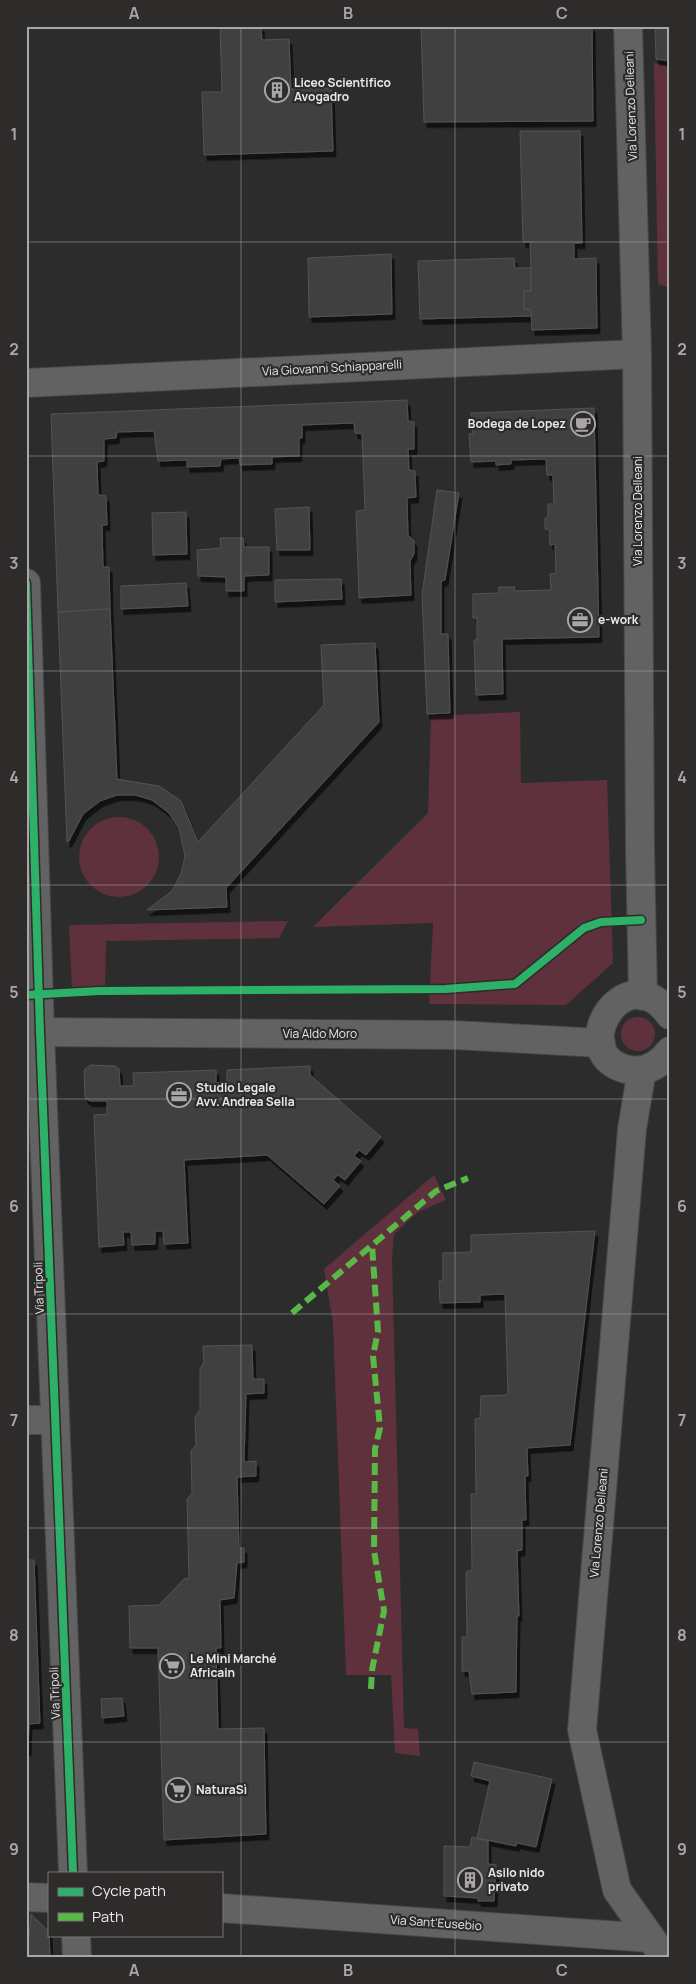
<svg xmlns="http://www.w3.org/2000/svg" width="696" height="1984" font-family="Manrope,sans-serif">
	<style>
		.green { fill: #5f313c }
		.building { fill: #414141; stroke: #535353; filter: url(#shadow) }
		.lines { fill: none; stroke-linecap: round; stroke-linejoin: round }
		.minor-casing { stroke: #484747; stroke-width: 30 }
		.minor { stroke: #636262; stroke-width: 28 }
		.quiet { stroke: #58b947; stroke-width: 6; stroke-dasharray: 12 6; stroke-linecap: butt }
		.cycleway-casing { stroke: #2e2b2b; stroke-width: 11 }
		.cycleway { stroke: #2db169; stroke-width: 8 }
		.grid { fill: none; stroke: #a8a6a6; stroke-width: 1; stroke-opacity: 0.55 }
		.labels { text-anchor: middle; stroke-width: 4.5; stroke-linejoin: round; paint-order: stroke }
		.poi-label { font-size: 12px; font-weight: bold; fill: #eae8e8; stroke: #2e2b2b; text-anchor: start }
		.street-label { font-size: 12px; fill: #eae8e8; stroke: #2e2b2b }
		.neatline { fill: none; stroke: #a8a6a6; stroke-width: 2 }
		.grid-label { font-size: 16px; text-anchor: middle; font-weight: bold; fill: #a8a6a6 }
	</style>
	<defs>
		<filter id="shadow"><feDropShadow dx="3" dy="5.5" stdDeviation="0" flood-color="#0009"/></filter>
	</defs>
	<rect width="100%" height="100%" fill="#2d2c2c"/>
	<g class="green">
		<path d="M654,63l16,3v222l-12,-4z"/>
		<path d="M520,712l1,71 86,-3 6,183 -47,42 -137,-1 4,-81 -120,4 115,-114 3,-97z"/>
		<circle cx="119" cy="857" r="40"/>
		<path d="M288,921l-9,17 -173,3 -1,50 -33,1 -3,-67z"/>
		<circle cx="638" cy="1034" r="17"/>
		<path d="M434,1175l12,25 -28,12 -24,22 -2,25 12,469 14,1 2,27 -25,-3 -4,-78h-45l-13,-352 -9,-54z"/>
	</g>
	<g class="building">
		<path d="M220,26h41l1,14 27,-1 2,50 40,-1 2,63 -129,4 -2,-63h20z"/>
		<path d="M421,26h171l1,95 -169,1z"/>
		<path d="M655,26h15v35l-14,-2z"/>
		<path d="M520,131h60l2,112h-8v16l22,-1 1,70 -65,2 -1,-20 -7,-1v-18h7v-23l-1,-26h-7z"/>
		<path d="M391,254l1,60 -83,3 -1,-59z"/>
		<path d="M514,258l1,10h16v23h-7v18l7,1 1,6 -112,3 -2,-58z"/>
		<path d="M407,400l1,21 6,1v27h-6l1,21 6,1 1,26 -9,1 1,37 6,6v13l-4,7 1,34 -52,3 -3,-87 9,-1 -3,-76 -7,-1 -1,-10 -52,2v13h-3v18l-27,1v7l-32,1 -1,-7 -18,1 -1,7 -33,1v-7l-29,1 -4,-30 -37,1 -1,6 -12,1v22l-7,1 1,33 8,1 1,29h-5l1,42h6l1,42 -52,3 -7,-198z"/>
		<path d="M594,408l5,229 -97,2 1,55 -27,1 -2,-55h3v-22h-4v-24l26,-1v-6h16l-1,4 37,-1 -1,-16 6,-1 -1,-29 -5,1 -1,-15 -4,-1v-11l3,-1v-13h6l-1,-29h-6l-1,-16 -35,1v4l-15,1v-4l-25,1 -2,-28h4l-2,-21z"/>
		<path d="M437,490l22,3 -14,87 -4,1v53h7l2,79 -23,1 -5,-119z"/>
		<path d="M309,507l1,43h-33l-2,-41z"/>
		<path d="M186,512l1,42 -34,1 -1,-42z"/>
		<path d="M220,538h23l1,9h25v28l-25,1v15h-18v-14l-28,-1 -1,-26 24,-2z"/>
		<path d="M341,579l1,20 -67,3v-22z"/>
		<path d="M186,583l2,23 -67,3v-23z"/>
		<path d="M110,609l7,170 42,7 22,15 17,41 126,-137 -3,-60 54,-2 4,79 -153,166 1,19 -80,3 25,-19 9,-17 4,-18 -6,-28 -10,-15 -17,-13 -17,-5h-18l-17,6 -17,13 -14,27 -2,1 -9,-230z"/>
		<path d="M90,1065l25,1 4,3 1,17h14l-1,-13 83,-3v13l11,-1v-12l83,-4v9l71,62 -15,18 -7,-5 -5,6 7,5 -16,19 -7,-5 -5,5 7,6 -16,18 -57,-49 -83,5 4,83 -24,1 -1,-13h-8v13l-23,1 -1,-13h-8l1,13 -25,2 -5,-132 13,-1v-13h-17l-5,-3 -1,-28z"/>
		<path d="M595,1231l-25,214 -43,3 1,28h-3l1,44h-4v30l-5,1 2,65h-2l-1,76 -44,2 -3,-23h-7v-34h5l-1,-65 6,-2 -1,-76h5l-1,-75 5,-1 1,-22 27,-1 -3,-101 -25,1v7l-40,1 -1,-22h4v-28l28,-1v-17z"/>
		<path d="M252,1345l1,34h11v14l-18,1 -2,68 12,-1v15l-19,1 2,71h5v14l-7,1 -3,35 -14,2 1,48h-5l2,81 46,-1 2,106 -102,6 -6,-192h-28l-1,-42 30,-1 25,-26 5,-1 -2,-79 5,-6 -1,-42 5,-6 -1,-28 5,-7v-41l4,-7 -1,-16z"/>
		<path d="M26,1560h8l6,163 -11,1 -1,26h-2z"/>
		<path d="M122,1698l2,18 -22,2 -1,-19z"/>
		<path d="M474,1762l78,17 -16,68 -19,-4 -1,3 -39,-8 13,-57 -19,-5z"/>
		<path d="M472,1837l16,4v23l8,1 -2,36h-16v-3l-34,-2v-50l26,1z"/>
		<path d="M31,1914l18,18 1,26h-23z"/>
	</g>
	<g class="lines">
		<defs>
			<g id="minor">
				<path d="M628,26l9,328 3,495 3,147"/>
				<path d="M26,383l611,-29"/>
				<path d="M26,583l14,449 33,841"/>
				<path d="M670,1015c-46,-64 -108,43 -40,55 17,3 30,-6 40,-19"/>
				<path d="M26,1032l428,3 147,8"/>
				<path d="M642,1070l-10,59 -50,601 35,160 48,68"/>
				<path d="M26,1420h29"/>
				<path d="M26,1897l23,1"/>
				<path d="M221,1908l429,30"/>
				<path d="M76,1935l1,23"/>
			</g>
		</defs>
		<use href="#minor" class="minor-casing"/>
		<use href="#minor" class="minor"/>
		<g class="quiet">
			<path d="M292,1313l144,-122 32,-13"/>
			<path d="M371,1689l1,-19 12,-59 -10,-60 1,-102 5,-21 -7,-72 5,-25 -6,-86"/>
		</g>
		<defs>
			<g id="cycleway">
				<path d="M26,583l14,449 33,841"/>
				<path d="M26,995l73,-4 346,-2 70,-5 69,-56 17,-6 40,-2"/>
			</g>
		</defs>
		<use href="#cycleway" class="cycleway-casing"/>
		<use href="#cycleway" class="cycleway"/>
	</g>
	<path class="grid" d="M241,26v1932M455,26v1932M26,242h644M26,456h644M26,671h644M26,885h644M26,1099h644M26,1314h644M26,1528h644M26,1742h644"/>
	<defs>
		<symbol id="building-ring" viewBox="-11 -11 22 22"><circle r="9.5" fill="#2e2b2b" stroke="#a8a6a6" stroke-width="1.5"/><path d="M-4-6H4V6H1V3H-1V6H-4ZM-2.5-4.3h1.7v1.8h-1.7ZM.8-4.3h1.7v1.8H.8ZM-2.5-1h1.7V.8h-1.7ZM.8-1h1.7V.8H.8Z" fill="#a8a6a6"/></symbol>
		<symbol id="cafe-ring" viewBox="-11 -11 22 22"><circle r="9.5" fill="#2e2b2b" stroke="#a8a6a6" stroke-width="1.5"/><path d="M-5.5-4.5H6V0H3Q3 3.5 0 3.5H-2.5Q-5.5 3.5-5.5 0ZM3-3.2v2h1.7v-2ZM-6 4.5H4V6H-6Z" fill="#a8a6a6"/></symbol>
		<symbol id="office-ring" viewBox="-11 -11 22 22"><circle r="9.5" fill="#2e2b2b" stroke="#a8a6a6" stroke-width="1.5"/><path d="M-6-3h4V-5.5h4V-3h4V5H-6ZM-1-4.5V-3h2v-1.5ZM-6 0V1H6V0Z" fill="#a8a6a6"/></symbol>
		<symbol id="supermarket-ring" viewBox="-11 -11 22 22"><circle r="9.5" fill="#2e2b2b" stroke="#a8a6a6" stroke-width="1.5"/><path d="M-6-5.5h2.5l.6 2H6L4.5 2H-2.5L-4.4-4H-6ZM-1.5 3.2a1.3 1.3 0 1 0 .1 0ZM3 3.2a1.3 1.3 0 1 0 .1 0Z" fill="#a8a6a6"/></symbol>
	</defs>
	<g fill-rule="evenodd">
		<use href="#building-ring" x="263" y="76" width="28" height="28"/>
		<use href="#cafe-ring" x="569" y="410" width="28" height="28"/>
		<use href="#office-ring" x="566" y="606" width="28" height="28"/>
		<use href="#office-ring" x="165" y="1081" width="28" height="28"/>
		<use href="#supermarket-ring" x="158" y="1652" width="28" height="28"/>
		<use href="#supermarket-ring" x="164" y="1776" width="28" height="28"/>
		<use href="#building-ring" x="456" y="1866" width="28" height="28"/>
	</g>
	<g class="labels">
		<g class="poi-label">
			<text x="294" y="87">Liceo Scientifico<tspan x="294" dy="14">Avogadro</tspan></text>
			<text x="566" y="428" text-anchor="end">Bodega de Lopez</text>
			<text x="598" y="624">e-work</text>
			<text x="196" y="1092">Studio Legale<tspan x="196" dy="14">Avv. Andrea Sella</tspan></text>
			<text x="190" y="1663">Le Mini Marché<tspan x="190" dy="14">Africain</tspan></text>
			<text x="196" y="1794">NaturaSì</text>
			<text x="488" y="1877">Asilo nido<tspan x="488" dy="14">privato</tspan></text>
		</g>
		<g class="street-label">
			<text transform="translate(631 106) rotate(-92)" y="4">Via Lorenzo Delleani</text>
			<text transform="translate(332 368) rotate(-3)" y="4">Via Giovanni Schiapparelli</text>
			<text transform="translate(638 511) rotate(-90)" y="4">Via Lorenzo Delleani</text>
			<text x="320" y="1038">Via Aldo Moro</text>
			<text transform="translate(39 1288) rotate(-92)" y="4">Via Tripoli</text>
			<text transform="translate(599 1523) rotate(-85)" y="4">Via Lorenzo Delleani</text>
			<text transform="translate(55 1693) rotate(-92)" y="4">Via Tripoli</text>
			<text transform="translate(436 1923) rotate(4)" y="4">Via Sant'Eusebio</text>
		</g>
	</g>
	<rect width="696" height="1984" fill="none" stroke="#2e2b2b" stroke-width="55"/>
	<rect x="48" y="1872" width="175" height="65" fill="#2e2b2b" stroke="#797777"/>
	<rect x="58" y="1888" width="25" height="8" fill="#2db169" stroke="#797777"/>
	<text x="92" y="1896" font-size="15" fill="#eae8e8">Cycle path</text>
	<rect x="58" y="1913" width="25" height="8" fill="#58b947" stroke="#797777"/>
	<text x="92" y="1922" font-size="15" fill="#eae8e8">Path</text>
	<rect x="28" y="28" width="640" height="1928" class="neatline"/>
	<g class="grid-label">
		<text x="134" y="19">A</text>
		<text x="348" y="19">B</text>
		<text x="562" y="19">C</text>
		<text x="14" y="140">1</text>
		<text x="682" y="140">1</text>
		<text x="14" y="355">2</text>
		<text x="682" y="355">2</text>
		<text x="14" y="569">3</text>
		<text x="682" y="569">3</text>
		<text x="14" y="783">4</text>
		<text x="682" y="783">4</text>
		<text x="14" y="998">5</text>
		<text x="682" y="998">5</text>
		<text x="14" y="1212">6</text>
		<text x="682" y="1212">6</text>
		<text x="14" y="1426">7</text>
		<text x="682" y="1426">7</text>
		<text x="14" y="1641">8</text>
		<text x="682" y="1641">8</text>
		<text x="14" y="1855">9</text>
		<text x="682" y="1855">9</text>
		<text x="134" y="1976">A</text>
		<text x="348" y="1976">B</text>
		<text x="562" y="1976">C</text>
	</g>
</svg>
